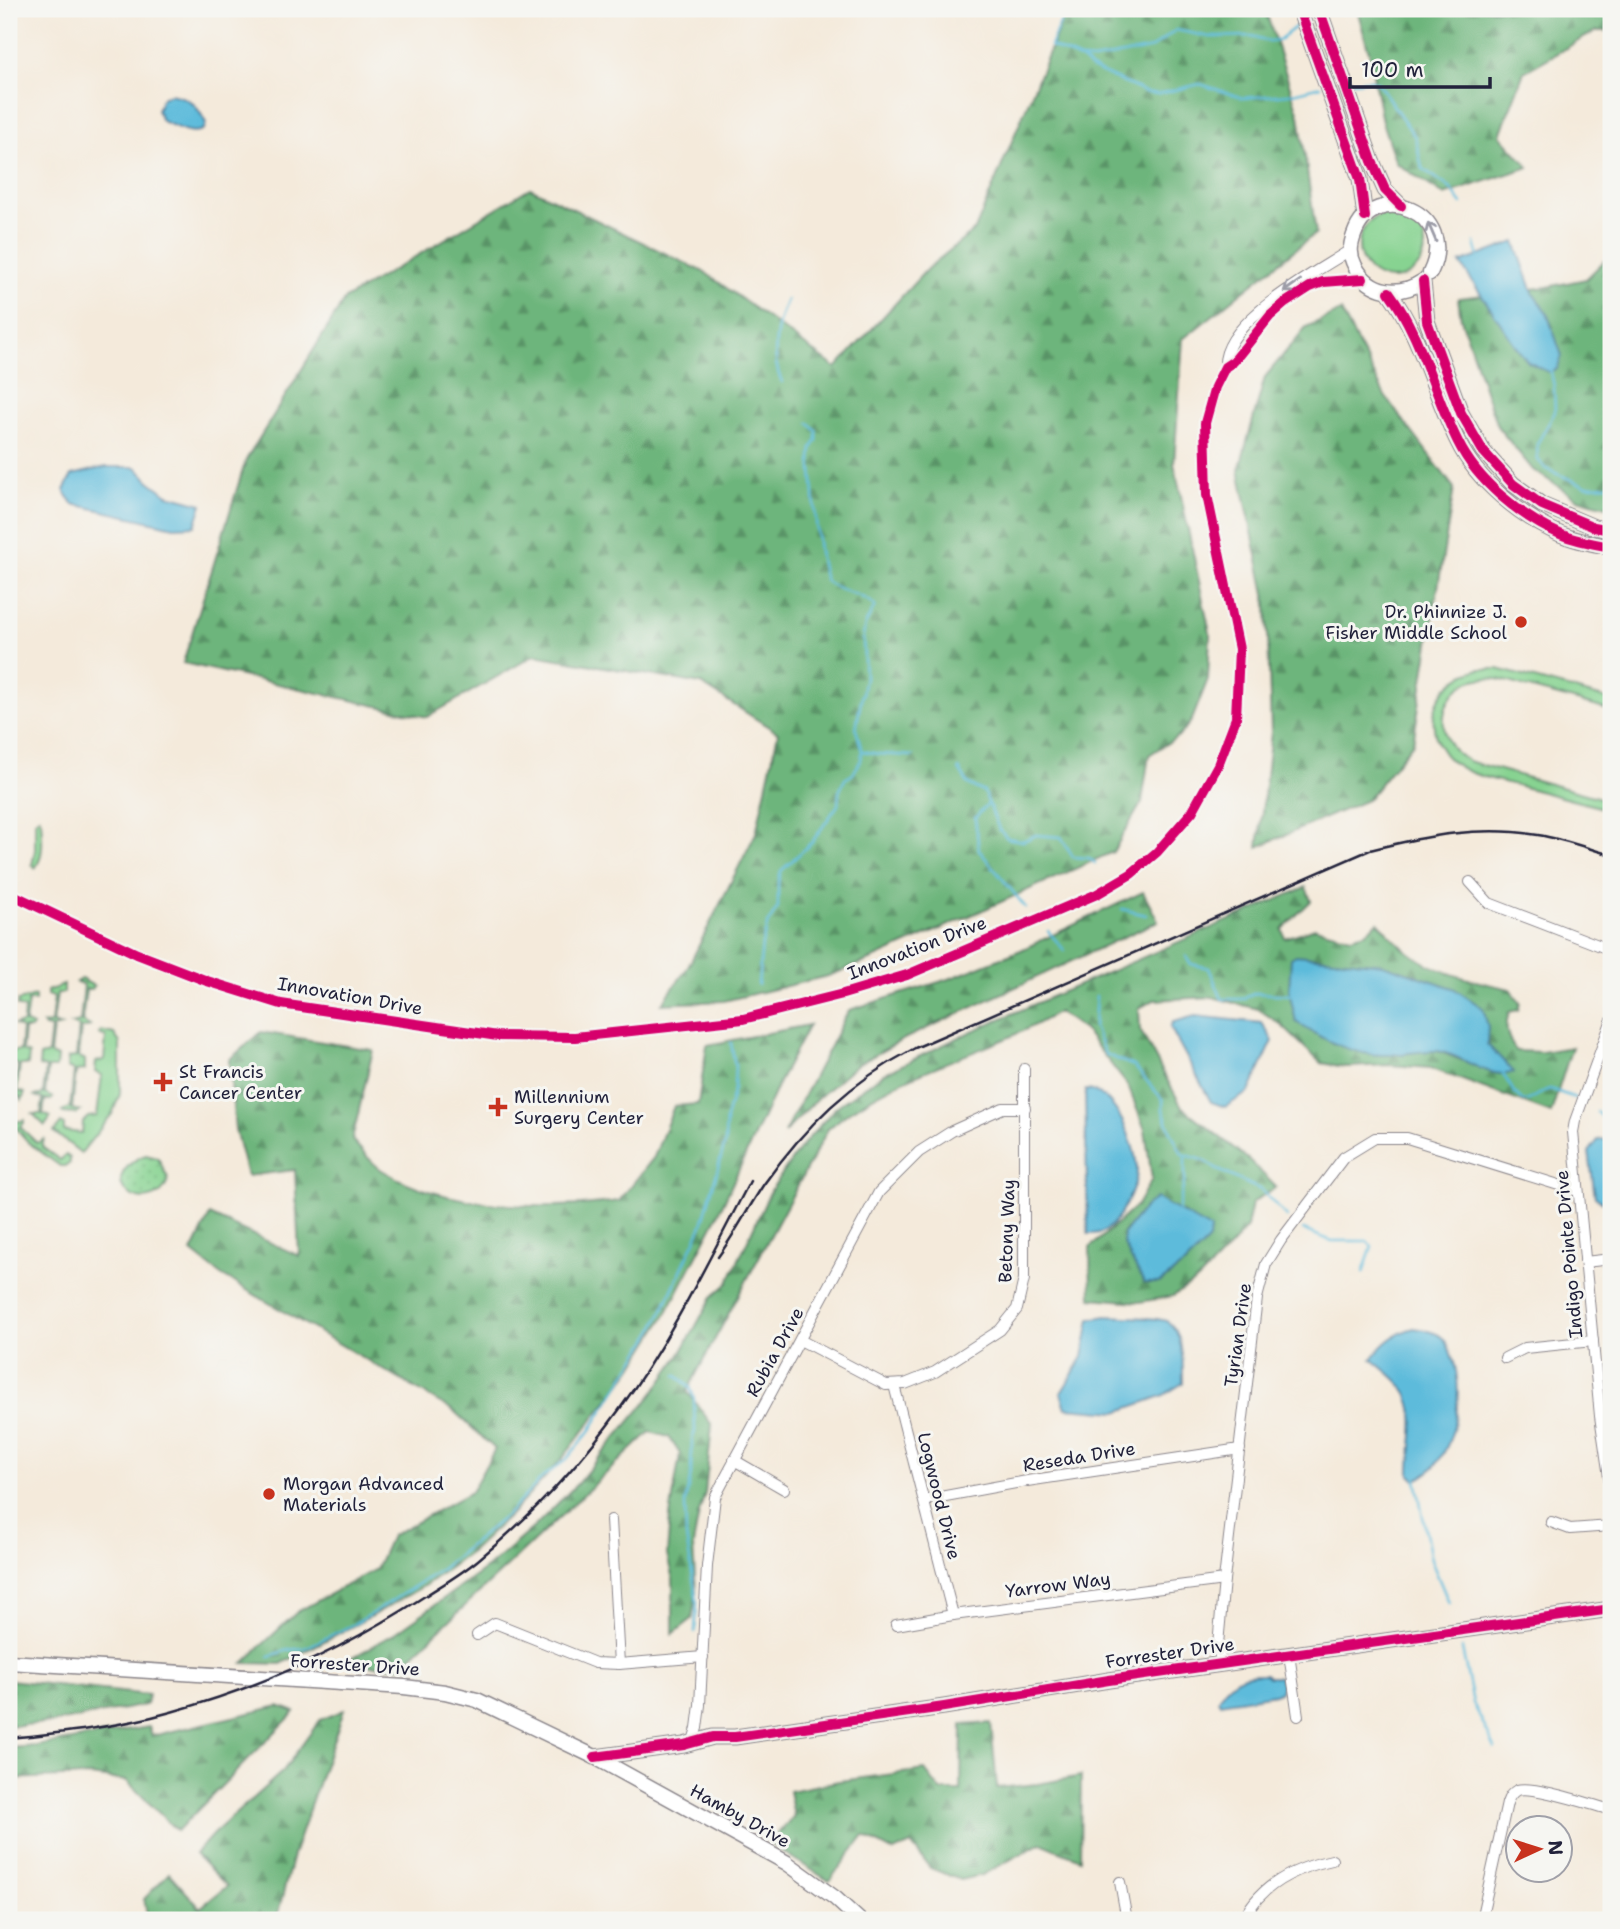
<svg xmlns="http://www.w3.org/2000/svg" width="1620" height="1929" font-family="'Shantell Sans',sans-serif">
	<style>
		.grass { fill: url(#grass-dots); stroke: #547a66; stroke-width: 2 }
		.forest { fill: url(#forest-firs); stroke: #486c5b; stroke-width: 2; fill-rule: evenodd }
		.garden { fill: #87d391; stroke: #547a66; stroke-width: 2 }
		.water { fill: #5dbbdb; stroke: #406e8b; stroke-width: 2 }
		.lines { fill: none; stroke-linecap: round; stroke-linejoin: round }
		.stream { stroke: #5dbbdb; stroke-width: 2.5 }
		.street-casing { stroke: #8b868b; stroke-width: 12 }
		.secondary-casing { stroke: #8b868b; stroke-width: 17 }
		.street { stroke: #fff; stroke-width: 10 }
		.secondary { stroke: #fff; stroke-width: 14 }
		.rail { stroke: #22223b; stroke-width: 2.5 }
		.cycleway-casing { stroke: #f6f6f2; stroke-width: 15 }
		.cycleway { stroke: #d6006c; stroke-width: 10 }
		.oneway { stroke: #9c9ca7 }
		.poi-dot { fill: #c8321e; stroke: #f6f6f2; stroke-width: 2.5 }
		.labels { text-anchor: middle; stroke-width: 6; stroke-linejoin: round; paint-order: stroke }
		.poi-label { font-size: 18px; fill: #22223b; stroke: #f6f6f2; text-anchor: start }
		.street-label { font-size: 18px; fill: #22223b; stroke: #f6f6f2 }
	</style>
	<defs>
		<pattern id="grass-dots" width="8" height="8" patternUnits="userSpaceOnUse" patternTransform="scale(1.75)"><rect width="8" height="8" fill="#87d391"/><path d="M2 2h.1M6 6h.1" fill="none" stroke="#74b57e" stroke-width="1.8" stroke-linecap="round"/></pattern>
		<pattern id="forest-firs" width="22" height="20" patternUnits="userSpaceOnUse" patternTransform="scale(1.75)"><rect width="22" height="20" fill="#6db57b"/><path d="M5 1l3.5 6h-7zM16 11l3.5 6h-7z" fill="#599366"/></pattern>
	</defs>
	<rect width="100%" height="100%" fill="#f6f6f2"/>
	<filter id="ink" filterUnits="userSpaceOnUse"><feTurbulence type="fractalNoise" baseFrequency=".0143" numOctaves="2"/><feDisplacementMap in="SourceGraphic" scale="14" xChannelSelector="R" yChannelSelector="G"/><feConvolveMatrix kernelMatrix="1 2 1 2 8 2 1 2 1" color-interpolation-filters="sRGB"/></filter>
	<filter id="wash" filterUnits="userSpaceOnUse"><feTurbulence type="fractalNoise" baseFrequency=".00686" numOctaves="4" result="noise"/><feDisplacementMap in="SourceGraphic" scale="28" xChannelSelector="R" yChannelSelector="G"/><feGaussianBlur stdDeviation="1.57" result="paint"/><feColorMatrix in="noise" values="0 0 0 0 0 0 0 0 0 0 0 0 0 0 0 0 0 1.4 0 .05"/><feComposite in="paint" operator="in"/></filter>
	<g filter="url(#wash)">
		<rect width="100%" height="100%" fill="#f4eadb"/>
		<path class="grass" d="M146,1155l12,3 10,20c-2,19 -25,27 -40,15 -18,-14 3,-34 18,-38z"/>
		<g class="forest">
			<path d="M1067,9h198l34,106 17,118 -133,106 -9,124 36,170 -2,46 -16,41 -12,15 -31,20 -7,47 -29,50 -240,107 -45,17 -104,25 -62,3 26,-37 68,-134 22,-100 -77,-49 -166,-29 -108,62 -244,-54 63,-203 99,-161 185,-111 176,85 130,95 92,-100 47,-38z"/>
			<path d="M1357,9h254v22h-15l-72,41 -24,63 29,32 -85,28 -48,-32 -14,-41 -13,-70z"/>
			<path d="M1604,261l7,6v240l-33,-8 -45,-29 -36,-44 -36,-107 -3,-21 89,-11 39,-8z"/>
			<path d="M1341,311l44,85 69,92 -41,255 -46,57 -109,47 13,-115 -4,-129 -28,-133 26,-93 41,-50z"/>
			<path d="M1306,887l5,14 -29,28 3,9 30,-10 36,9 14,-4 13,-11c9,10 18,20 28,28 28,23 69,31 104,39l10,14 -2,7 -9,2c-5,16 -2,25 7,39l26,1 30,-5 -21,66 -121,-45 -40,-3 -44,2 -25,-4 -42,-40 -21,-14 -46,-12 -58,3 -15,8 1,22 42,77 67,53 27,27 -24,16 -5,24 -16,19 -31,32 -27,18 -33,6 -49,-4 -1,-50 47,-43 15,-26 -7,-49 -17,-44 -44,-56 -26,-18c-73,45 -165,58 -230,117l-141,262 25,34 -7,68 -6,20 -6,32 3,49 -4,25 -19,15v-54l-6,-25 3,-39 10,-62 -11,-17 -19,-5 -250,235 -59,-3 53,-30 94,-67 47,-41 42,-42 75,-89 29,-42 31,-56 16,-14 43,-93 29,-42 36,-41 47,-33 87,-42zM1340,961l43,3 105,63 -1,43 -49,-19zM1135,1263l50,1 -26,19h-15z"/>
			<path d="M1143,892l15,29 -252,117 -50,27 -38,33 -34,35 65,-123 100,-31 72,-29z"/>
			<path d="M809,1025l-30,57 -62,135 -52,99 -33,53 -71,91 -49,53 -40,38 -45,33 -54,31 -92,49 -38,-1 54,-51 79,-43 15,-33 80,-44 24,-43 -41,-38 -233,-136 -29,-23 18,-37 89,41 -4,-86 -48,6 -12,-47 -6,-69 32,-28 112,18 -21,90c9,9 19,23 30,30 63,39 165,41 237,31l35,-44 20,-51 24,-2 9,-59z"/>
			<path d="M9,1680l139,15 -2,10 -94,18 -43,3z"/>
			<path d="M279,1706l16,6 -118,119 -50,-50 -37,-5 -81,3v-31l27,-2 113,-19 3,9z"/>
			<path d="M344,1710l-51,145 -15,58 -4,7h-126l-4,-21 25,-26 31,35 27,-22 -32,-32 18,-20 70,-63 37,-51z"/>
			<path d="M991,1723l6,65 41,-4 43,-8 -1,83 -39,-16 -59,32 -21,5 -31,-12 -19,-24 -17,8 -30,-16 -35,45 -60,-38 25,-27 -5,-25 50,-10 86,-11 16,21h20l1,-66z"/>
		</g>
		<g class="garden">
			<circle cx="1392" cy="246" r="33"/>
			<path d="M1480,669h18l113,31v11c-26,-8 -52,-15 -79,-22 -17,-5 -35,-13 -53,-10 -18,2 -33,19 -35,37 -2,20 7,35 24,45l143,40v9c-29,-7 -58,-15 -88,-23 -24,-7 -55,-10 -74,-28 -13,-12 -18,-33 -14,-49 6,-23 24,-36 45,-41z"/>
			<path d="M39,817l2,3c1,15 4,36 -6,48l-3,-3 3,-15v-30z"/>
			<path d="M81,979l13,7 -2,3h-6l-4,33 8,4 -3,2h-6l-3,29 7,3v10l-9,1 -4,38 8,2 -5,3 -12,-1 -1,-2 8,-3 4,-37 -7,-3 1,-10 8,-1 3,-30 -8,-3 9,-2 4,-37 -8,-3z"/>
			<path d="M64,985v8h-7l-4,30 8,3 -8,2 -3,26 7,3 -1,11h-8l-3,26 8,4 -2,2h-6l-2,14 8,3 -6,9 -12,-12h8l2,-15 -8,-3 8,-2 3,-26 -7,-2 1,-10 8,-2 3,-26 -6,-1 -2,-3 8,-1 3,-26 -7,-2v-4z"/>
			<path d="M35,996v5h-7l-3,22 8,3 -2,3h-7l-2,22 7,3 -1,11h-8l-3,26 8,2 -3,7 -13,-17 1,-4h6l2,-14 -7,-4 1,-10h8l2,-22 -7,-4 8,-2 1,-14 -7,-3 1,-5z"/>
			<path d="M101,1031l13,3 6,9v51l-8,20 -31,39 -27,-21 7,-9 3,2v6l18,2 1,-11 5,-5 9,-1 5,-41 -7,-3 1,-10 8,-2 2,-23 -7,-3z"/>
			<path d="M9,1113l7,9 8,-2v3l-4,4 17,16 7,-4 -2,8 18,13 6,-5 4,3v5l-4,3h-6l-31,-23 -20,-23z"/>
		</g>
		<g class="water">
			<path d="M170,94c21,4 26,10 36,29l-2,6c-12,8 -29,-3 -42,-8l-5,-11 5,-12z"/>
			<path d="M1515,242l19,53 13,18 15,43 -5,13 -9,3 -20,-10 -11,-14 -57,-85z"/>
			<path d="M106,467h30l13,14 19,14 34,9 -7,22 -21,1 -101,-23 -9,-14 8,-15z"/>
			<path d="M1296,955l87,9 70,24 30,20 5,19 -1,17 27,28c-25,10 -53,-19 -78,-21 -18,-1 -36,5 -54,4 -31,0 -62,-17 -86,-33l-7,-31 2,-33z"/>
			<path d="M1195,1016l67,7 11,18 -24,51 -24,15 -14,-5 -41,-75 3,-5z"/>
			<path d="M1085,1090c30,-1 52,56 52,81 0,15 -19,53 -33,60 -4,3 -10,3 -16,3z"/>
			<path d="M1611,1139v63h-8l-8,-5 -6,-45 9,-12z"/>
			<path d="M1156,1198l54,31 -1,11 -24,24 -26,19h-15l-21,-40 1,-10 21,-26z"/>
			<path d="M1106,1316c12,1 51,1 60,5 18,9 17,44 17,62l-21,13 -45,16 -51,-4 -5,-15 22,-36 7,-38z"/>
			<path d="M1414,1328c12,2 21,3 30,11 5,5 6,14 9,20 12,35 2,106 -38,121l-5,-5c-1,-29 12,-59 -6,-86 -7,-11 -22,-21 -32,-30 11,-15 23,-26 42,-31z"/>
			<path d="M1265,1674l3,3h11l3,7 -2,7 -5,3 -55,9 -2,-4c12,-20 24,-26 47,-25z"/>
		</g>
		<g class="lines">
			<g class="stream">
				<path d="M1066,9l-16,37 30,13 14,1 58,-12 24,-18 34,7 42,-1 19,6 8,-2 19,-15"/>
				<path d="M1327,13l10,-4"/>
				<path d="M1081,59l10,9 54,24 13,2 42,-10 43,14 46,-4 32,-8"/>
				<path d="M1352,82l18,-2 8,3 37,54 7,31 28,20 12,16"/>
				<path d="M1475,243l4,14"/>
				<path d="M1550,368l4,18 1,26 -18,32 1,16 8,9 40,17 25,-1"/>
				<path d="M782,382c-12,-24 -6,-58 5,-82"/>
				<path d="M862,751l17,3 34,2"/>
				<path d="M959,769l10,16 15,7 15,37 8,9 16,3 13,-6 25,2 12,20 16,1 6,5"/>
				<path d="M988,804l-13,14 4,32 47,58"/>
				<path d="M1122,909l24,6"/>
				<path d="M1048,931l17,20"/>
				<path d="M1186,956l5,8 18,4 13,31h20l14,-6 36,2"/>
				<path d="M758,985l4,-41 6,-21 10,-16v-24l3,-12 31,-29 26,-37 1,-13 6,-13 8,-5 8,-14 1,-9 -6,-22 9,-52 -2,-41 2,-11 10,-19c-12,-13 -36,-14 -48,-24 -10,-9 -13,-102 -16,-122l1,-12 5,-8v-9l-8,-8"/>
				<path d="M1096,996l-2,31 11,27 29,12 24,28 5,6v10l8,22 11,22 21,6 13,9 45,21 26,27"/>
				<path d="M1503,1074l11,18 9,9c9,1 17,-10 27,-12l25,9"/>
				<path d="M1597,1112l14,12"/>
				<path d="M1178,1210l7,-31v-23"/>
				<path d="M1303,1230l29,11h35l5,6 -9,26"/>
				<path d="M676,1375l14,12 4,11 1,33 -3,9 -1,34 -6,29 1,33 11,67 -2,29"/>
				<path d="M1416,1479l15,81 18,43"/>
				<path d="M1462,1649l11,54 22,45"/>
				<path d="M269,1656l19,-6 17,-2 55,-27 79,-50 70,-58 34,-36 23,-17 24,-29 63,-100 49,-106 23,-82 1,-24 8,-31 1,-22 -4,-23"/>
			</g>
		</g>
	</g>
	<g filter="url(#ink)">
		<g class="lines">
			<defs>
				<g id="street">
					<path d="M1225,367c-4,-46 92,-95 125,-117"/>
					<path d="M1470,882l19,21 122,47"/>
					<path d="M9,893l128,61 70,27 74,23 217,32 77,1 168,-18 100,-25 64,-19 190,-81 34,-20 26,-22 35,-40 26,-47 18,-47 3,-69 -32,-154 -2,-72 10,-36 10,-20 9,-6 36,-45 15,-13 25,-16 13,-5 40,-3"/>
					<path d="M1611,1022l-36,99 -2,11 27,284 11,74"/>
					<path d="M1585,1262l26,-3"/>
					<path d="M800,1340l86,45 19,-1 30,-12 65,-42 17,-21 7,-30v-210"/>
					<path d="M1505,1358l20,-10 68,-7"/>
					<path d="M894,1385l59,230"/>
					<path d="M734,1460l50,29"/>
					<path d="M924,1500l103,-19 213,-32"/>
					<path d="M611,1520l8,144"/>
					<path d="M1551,1522l19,7 41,-3"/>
					<path d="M896,1625l57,-10 271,-35"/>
					<path d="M477,1635l18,-12 100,40 24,1 84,-7"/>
					<path d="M1289,1654l9,62"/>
					<path d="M1221,1664l-3,-20 6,-64 33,-282 9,-34 15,-24 63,-83 31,-19h32l171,53"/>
					<path d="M693,1741l4,-13 3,-23 7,-139 8,-69 164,-305 40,-40 33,-21 51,-23h22"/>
					<path d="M1120,1882l7,38"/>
					<path d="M1243,1920c17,-35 52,-52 89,-60"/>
					<path d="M1481,1920l26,-117c2,-6 4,-10 10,-13 17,-5 75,15 94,20"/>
				</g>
				<g id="secondary">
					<path d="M1299,9l61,170 5,38"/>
					<path d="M1319,9l53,152 13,29 16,16"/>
					<path d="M1430,273c30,-61 -56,-95 -76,-38 -4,11 -5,20 1,31 15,28 44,31 68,15l4,40 34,92 22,38 30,33 29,21 52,22 17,3"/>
					<path d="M1389,292c33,45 44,100 69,150 19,39 62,74 102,92 16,7 34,10 51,13"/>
					<path d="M9,1662l395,25 41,5 32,8 118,57 192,106 48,35 24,22"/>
					<path d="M595,1757l89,-12 29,-8h22l209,-30 165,-27 502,-71"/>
				</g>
			</defs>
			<use href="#street" class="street-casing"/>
			<use href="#secondary" class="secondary-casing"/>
			<use href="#street" class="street"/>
			<use href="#secondary" class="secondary"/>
			<g class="rail">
				<path d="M718,1257c17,-23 30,-49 46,-73 42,-59 86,-102 151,-136l455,-198c55,-14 111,-25 168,-15 25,4 49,13 73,20"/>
				<path d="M9,1738c54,-5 109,-11 162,-26 91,-25 175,-64 254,-116 17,-11 36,-22 53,-36 52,-43 101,-95 141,-150 52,-71 90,-151 131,-229"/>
			</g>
			<defs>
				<g id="cycleway">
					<path d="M1299,9l61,170 5,38"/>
					<path d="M1319,9l53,152 13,29 16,16"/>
					<path d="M1423,281l4,40 34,92 22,38 30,33 29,21 52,22 17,3"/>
					<path d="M1389,292c33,45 44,100 69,150 19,39 62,74 102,92 16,7 34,10 51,13"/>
					<path d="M9,893l128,61 70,27 74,23 217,32 77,1 168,-18 100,-25 64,-19 190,-81 34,-20 26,-22 35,-40 26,-47 18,-47 3,-69 -32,-154 -2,-72 10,-36 10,-20 9,-6 36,-45 15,-13 25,-16 13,-5 40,-3"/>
					<path d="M595,1757l89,-12 29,-8h22l209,-30 165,-27 502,-71"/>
				</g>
			</defs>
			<use href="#cycleway" class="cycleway-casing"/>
			<use href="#cycleway" class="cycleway"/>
		</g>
		<defs><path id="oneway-shaft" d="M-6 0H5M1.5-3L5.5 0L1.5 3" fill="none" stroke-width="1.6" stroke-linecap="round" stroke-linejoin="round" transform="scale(1.75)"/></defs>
		<g class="oneway">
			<use href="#oneway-shaft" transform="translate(1432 232) rotate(-113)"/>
			<use href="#oneway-shaft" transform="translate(1292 286) rotate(145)"/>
		</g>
	</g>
	<g class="poi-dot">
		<circle cx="1521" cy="622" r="7"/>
		<path d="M159.5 1071.5h7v7h7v7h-7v7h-7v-7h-7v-7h7z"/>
		<path d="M494.5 1096.5h7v7h7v7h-7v7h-7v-7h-7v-7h7z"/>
		<circle cx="269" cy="1494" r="7"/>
	</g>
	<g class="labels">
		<g class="poi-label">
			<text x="1507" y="618" text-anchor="end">Dr. Phinnize J.<tspan x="1507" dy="21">Fisher Middle School</tspan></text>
			<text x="179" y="1078">St Francis<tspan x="179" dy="21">Cancer Center</tspan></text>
			<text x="514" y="1103">Millennium<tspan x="514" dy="21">Surgery Center</tspan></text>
			<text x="283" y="1490">Morgan Advanced<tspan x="283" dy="21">Materials</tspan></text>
		</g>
		<g class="street-label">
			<text transform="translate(917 948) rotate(-21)" y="6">Innovation Drive</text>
			<text transform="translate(350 996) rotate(10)" y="6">Innovation Drive</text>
			<text transform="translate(1007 1231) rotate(-88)" y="6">Betony Way</text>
			<text transform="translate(1569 1254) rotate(-95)" y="6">Indigo Pointe Drive</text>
			<text transform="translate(1238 1335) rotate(-82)" y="6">Tyrian Drive</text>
			<text transform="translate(775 1352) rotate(-61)" y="6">Rubia Drive</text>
			<text transform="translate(1079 1457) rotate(-9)" y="6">Reseda Drive</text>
			<text transform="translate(939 1496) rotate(76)" y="6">Logwood Drive</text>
			<text transform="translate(1058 1585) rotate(-7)" y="6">Yarrow Way</text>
			<text transform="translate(1170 1653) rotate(-8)" y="6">Forrester Drive</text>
			<text transform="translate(355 1665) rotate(4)" y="6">Forrester Drive</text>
			<text transform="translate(740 1816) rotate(29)" y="6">Hamby Drive</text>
		</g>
	</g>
	<rect width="1620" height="1929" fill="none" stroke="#f6f6f2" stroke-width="35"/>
	<g transform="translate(1539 1849) rotate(86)"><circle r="33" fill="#f6f6f2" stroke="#a1a1a9" stroke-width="2"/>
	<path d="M0-5L12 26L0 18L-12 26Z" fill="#c8321e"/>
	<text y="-10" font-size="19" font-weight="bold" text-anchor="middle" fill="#22223b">N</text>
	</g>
	<path d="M1350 77v10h140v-10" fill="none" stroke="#22223b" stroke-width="3.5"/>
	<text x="1361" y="77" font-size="21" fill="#22223b" stroke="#f6f6f2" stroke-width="5" paint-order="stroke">100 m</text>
</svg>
